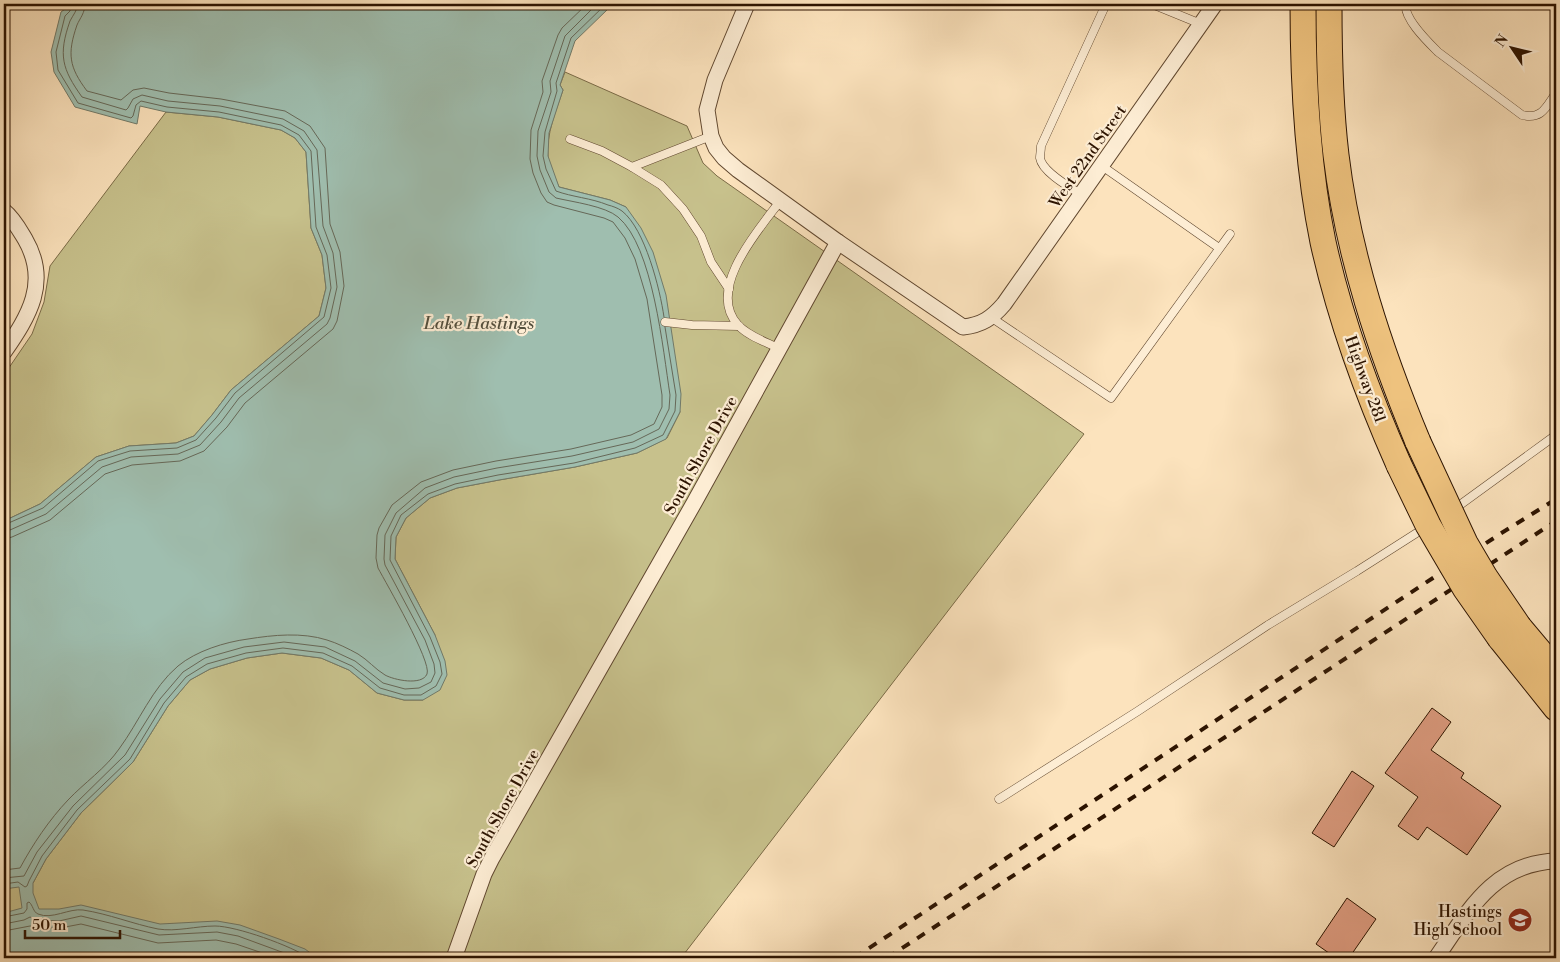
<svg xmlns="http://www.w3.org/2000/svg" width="1560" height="962" font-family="'Libre Bodoni',serif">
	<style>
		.green { fill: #c7c18c; stroke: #7a6a46 }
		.water { fill: #9fbeaf; stroke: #717a69 }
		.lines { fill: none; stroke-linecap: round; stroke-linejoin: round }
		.shore { stroke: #666858; stroke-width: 1 }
		.building { fill: #e29f84; stroke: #2c1300 }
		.service-casing { stroke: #60472f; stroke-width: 9 }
		.minor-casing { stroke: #60472f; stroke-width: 17 }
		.trunk-casing { stroke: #2c1300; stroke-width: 27 }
		.service { stroke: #fdedd4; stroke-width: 8 }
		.minor { stroke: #fdedd4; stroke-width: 15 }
		.trunk { stroke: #eec27e; stroke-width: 25 }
		.rail { stroke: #2c1300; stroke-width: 4; stroke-dasharray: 9 9; stroke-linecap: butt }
		.trunk-bridge-casing { stroke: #2c1300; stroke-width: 27; stroke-linecap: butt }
		.trunk-bridge { stroke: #eec27e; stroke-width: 25 }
		.labels { text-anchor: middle; stroke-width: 4.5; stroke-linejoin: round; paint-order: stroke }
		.street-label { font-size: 16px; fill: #2c1300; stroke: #fdedd4 }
		.poi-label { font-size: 16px; fill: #2c1300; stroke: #fdedd4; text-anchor: end }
		.water-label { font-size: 18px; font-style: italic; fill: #544f3d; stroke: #fdedd4 }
	</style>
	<rect width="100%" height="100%" fill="#fce3bd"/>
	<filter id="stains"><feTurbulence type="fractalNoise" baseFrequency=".004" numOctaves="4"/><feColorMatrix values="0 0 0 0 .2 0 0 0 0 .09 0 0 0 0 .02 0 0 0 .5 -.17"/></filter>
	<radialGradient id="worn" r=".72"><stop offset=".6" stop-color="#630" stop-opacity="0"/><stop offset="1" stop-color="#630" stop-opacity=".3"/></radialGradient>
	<g class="green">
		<path d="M565,72l122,54 16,37 14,13 367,258 -403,524h-677v-69l29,-6 13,-24 35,-46 52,-51 35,-56 22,-26 20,-11 37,-11 35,-5 39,5 28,12 28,23 27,7h19l12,-65 -40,-76 1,-22 10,-19 24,-20 27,-10 42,-8 76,-13 62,-14 30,-15 13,-26 -54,-205 -16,-7 -51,-13c-4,-10 -10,-20 -11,-30 -2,-23 8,-46 15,-67l-3,-5z"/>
		<path d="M166,112l52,5 63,13 14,8 11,14 5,76 11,27 4,33 -7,28 -88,74 -19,25 -18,21 -18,7 -47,3 -33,11 -56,47 -36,17v-146l28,-41 12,-32 6,-36z"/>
	</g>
	<path class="water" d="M67,4h544l-2,4 -34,33 -15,44 3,5 -14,43 -1,23 11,31 51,13 16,7 15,21 12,24 13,43 15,99 -1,18 -14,27 -29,14 -62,14 -76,13 -42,8 -27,10 -24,20 -10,19 -1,22 40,76 10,26 2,14 -7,15 -17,10h-19l-27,-7 -28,-23 -28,-12 -39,-5 -35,5 -37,11 -20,11 -22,26 -35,56 -52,51 -35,46 -13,24v10l6,16h20l22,-4 79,19 57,-3 23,4 39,14 26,10 12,9h-313v-45l18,-5 -3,-21 -15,2v-368l36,-17 56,-47 33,-11 47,-3 18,-7 18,-21 19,-25 88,-74 7,-28 -4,-33 -11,-27 -5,-76 -11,-14 -14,-8 -63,-13 -52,-5 -26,-6 -3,18 -62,-17 -21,-35 -3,-20 10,-40 4,-3z"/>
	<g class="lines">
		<g class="shore">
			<path d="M606,4l-35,34 -15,45 1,8 -12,41 -2,24 3,13 10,22c16,6 35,7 52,14 4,1 10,3 14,6 23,18 38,78 42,106"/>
			<path d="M4,525l39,-17 55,-47 32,-10 47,-3 19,-8 20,-22 19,-25 89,-76 7,-29 -4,-33 -11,-28 -5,-76 -12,-16 -18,-10 -62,-13 -52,-5 -26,-6 -5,4 -3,11 -2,2 -53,-15 -20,-33 -2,-18 9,-36 5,-5 1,-7"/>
			<path d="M4,531l6,-1 36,-16 56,-47 29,-10 47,-3 22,-9 21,-23 18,-24 88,-74 3,-6 7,-31 -4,-34 -10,-27 -6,-76 -13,-19 -21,-12 -63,-13 -52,-5 -26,-6 -9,4 -5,9 -2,2 -44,-13c-20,-28 -24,-42 -12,-76 3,-6 7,-10 8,-17"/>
			<path d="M4,539l8,-2 38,-17 55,-46 27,-9 48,-4 24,-10 23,-24 18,-24 88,-74 4,-8 7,-35 -4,-34 -10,-28 -5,-76 -15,-22 -25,-15 -64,-12 -52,-6 -25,-5 -11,2 -12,10 -34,-9c-18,-24 -20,-37 -10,-66 3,-7 8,-12 8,-21"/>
			<path d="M4,870l16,-2c13,-24 29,-48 48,-68 16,-17 38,-32 51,-51 20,-27 33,-61 59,-83 18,-15 47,-24 70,-27 25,-4 54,-7 79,1 10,3 22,9 31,14 10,6 17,15 27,21 9,5 37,11 42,-1 5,-12 -41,-91 -49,-106l-2,-10 1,-23 2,-7 13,-23 29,-23 32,-12 43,-9 75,-12 60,-14 23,-11 8,-17v-12l-15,-96 -12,-40 -10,-21 -12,-16 -9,-4 -50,-13 -7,-3 -6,-9 -8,-20 -3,-14 1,-29 12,-38 -1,-11 16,-46 4,-7 25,-24"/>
			<path d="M4,878l20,-2 13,-24 36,-46 52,-51 35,-56 23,-27 22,-14 39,-11 40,-5 41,5 30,14 28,22 22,6 14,-1 12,-6 4,-9 -1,-9 -9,-24 -40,-75 -1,-6 1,-24 11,-22 29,-25 29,-11 43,-9 75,-12 61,-14 26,-13 10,-20 1,-14c-7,-45 -17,-149 -52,-178 -13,-11 -45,-15 -62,-19l-7,-6 -9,-22 -3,-14 1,-25 13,-39 -1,-11 15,-45 32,-32"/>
			<path d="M4,884l14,-2 7,5 2,-1 2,-5 13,-25 35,-46 53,-51 34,-56 22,-26 21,-13 39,-11 37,-5 40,5 29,13 28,22 24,7h17l15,-9 6,-12 -2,-12 -10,-25 -40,-77 1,-24 10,-21 27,-21 27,-10 43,-9 76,-12 61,-15 28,-13 12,-24 1,-16 -11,-68"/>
			<path d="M4,917l20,-4 3,-4v-6l2,-1c4,3 4,10 9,12 14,6 31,-6 45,-4 26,4 50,14 75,19 18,3 38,-3 57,-3 21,0 77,20 94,32"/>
			<path d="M4,924l20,-4 6,-3 8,3 21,1 22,-5 78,19 58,-3 21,4 60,22"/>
			<path d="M4,931l26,-5 9,2h21l21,-4 77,19 58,-3 20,4 41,14"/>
		</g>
	</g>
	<g class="building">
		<path d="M1432,708l19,14 -20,28 33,23 -3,5 40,28 -34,49 -40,-28 -9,13 -20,-14 20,-29 -33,-24z"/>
		<path d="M1352,771l22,15 -40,61 -22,-14z"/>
		<path d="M1347,898l29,21 -27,39h-13l-20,-14z"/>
	</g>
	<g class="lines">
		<defs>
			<g id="service">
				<path d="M1152,4l49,20"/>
				<path d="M1406,4c-3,14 22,38 32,48l84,63c20,5 24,-8 34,-22"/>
				<path d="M570,139l32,12 30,16 79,-31"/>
				<path d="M1102,166l117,82"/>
				<path d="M632,167l29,18 22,24 18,27 10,26 18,27"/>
				<path d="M1082,195c-11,-7 -40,-23 -42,-37 0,-3 1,-8 1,-12l65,-142"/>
				<path d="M992,318l119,80 119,-164"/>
				<path d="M665,322l27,3 47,1"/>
				<path d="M778,348c-12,-6 -30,-12 -40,-23 -33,-36 22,-97 43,-125"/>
				<path d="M1453,510l103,-75"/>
				<path d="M999,799l139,-88 130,-86 89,-54 69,-44"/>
			</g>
			<g id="minor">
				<path d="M747,4l-32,76 -8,30 4,26 5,12 8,10 14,12 100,72 125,85c19,-2 29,-9 41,-23l211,-300"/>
				<path d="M4,211c9,7 15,18 21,28 25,43 4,77 -21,113"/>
				<path d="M454,958l30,-84 8,-16 202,-355 144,-261"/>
				<path d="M1436,958c32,-46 57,-95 120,-97"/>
			</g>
			<g id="trunk">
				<path d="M1303,4c0,79 4,160 20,238 17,77 44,151 76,223"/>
				<path d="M1329,4c0,50 1,101 7,151 12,100 44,195 82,287"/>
				<path d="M1519,627l37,44"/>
				<path d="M1500,638l56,70"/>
			</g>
		</defs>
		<use href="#service" class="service-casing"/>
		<use href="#minor" class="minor-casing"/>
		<use href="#trunk" class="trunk-casing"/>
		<use href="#service" class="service"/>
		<use href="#minor" class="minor"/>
		<use href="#trunk" class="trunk"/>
		<g class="rail">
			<path d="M854,958l646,-424 56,-35"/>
			<path d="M887,958l669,-437"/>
		</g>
		<defs>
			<g id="trunk-bridge">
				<path d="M1418,442l47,101 20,34 34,50"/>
				<path d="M1399,465l29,60 37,63 35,50"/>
			</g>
		</defs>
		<use href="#trunk-bridge" class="trunk-bridge-casing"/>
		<use href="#trunk-bridge" class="trunk-bridge"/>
	</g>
	<defs>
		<symbol id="school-disc" viewBox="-11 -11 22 22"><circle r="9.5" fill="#8f2418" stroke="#fdedd4"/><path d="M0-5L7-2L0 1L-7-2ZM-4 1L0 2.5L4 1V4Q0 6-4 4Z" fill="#fff"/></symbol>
	</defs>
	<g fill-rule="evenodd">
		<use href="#school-disc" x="1506" y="906" width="28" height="28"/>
	</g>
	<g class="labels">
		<g class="street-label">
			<text transform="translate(1087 156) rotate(-55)" y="6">West 22nd Street</text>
			<text transform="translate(1366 379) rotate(70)" y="6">Highway 281</text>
			<text transform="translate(700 455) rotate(-61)" y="6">South Shore Drive</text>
			<text transform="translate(502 808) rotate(-61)" y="6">South Shore Drive</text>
		</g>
		<g class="poi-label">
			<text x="1502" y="917">Hastings<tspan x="1502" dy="18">High School</tspan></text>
		</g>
		<g class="water-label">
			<text x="479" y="329">Lake Hastings</text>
		</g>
	</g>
	<rect width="1560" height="962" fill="none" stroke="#fce3bd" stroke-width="20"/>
	<rect x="5" y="5" width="1550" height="952" fill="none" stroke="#2c1300" stroke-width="2.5"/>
	<rect x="10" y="10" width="1540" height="942" fill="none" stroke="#2c1300"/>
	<g transform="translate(1512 48) rotate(305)" stroke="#fdedd4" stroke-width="4" paint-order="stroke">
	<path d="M0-4L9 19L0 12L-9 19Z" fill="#2c1300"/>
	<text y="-8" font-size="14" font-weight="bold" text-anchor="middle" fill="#2c1300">N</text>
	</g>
	<path d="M25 930v8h95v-8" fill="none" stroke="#2c1300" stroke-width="2.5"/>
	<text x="32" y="930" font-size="15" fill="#2c1300" stroke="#fdedd4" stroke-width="4" paint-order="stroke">50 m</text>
	<rect width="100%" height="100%" filter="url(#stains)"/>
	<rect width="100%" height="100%" fill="url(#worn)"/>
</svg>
